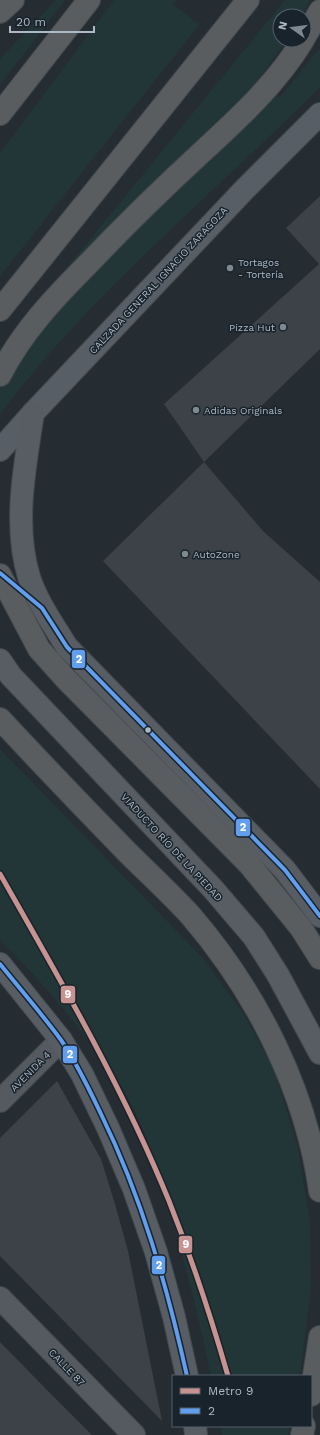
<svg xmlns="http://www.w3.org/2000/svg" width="320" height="1435" font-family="'Work Sans',sans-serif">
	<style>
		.green { fill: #223637 }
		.building { fill: #3c4247 }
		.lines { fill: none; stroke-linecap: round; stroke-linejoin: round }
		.street-casing { stroke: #42484c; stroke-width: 24 }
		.secondary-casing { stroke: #42484c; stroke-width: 24 }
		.primary-casing { stroke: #42494f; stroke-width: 24 }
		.highway-casing { stroke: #41484d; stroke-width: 24 }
		.street { stroke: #545a60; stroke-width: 22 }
		.secondary { stroke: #585e66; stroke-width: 22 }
		.primary { stroke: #575d62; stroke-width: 22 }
		.highway { stroke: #5a5d60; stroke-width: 22 }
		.bus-1-casing { stroke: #19232c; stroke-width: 7 }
		.bus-1 { stroke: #619eee; stroke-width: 4 }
		.metro-1-casing { stroke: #19232c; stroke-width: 8 }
		.metro-1 { stroke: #c69391; stroke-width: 5 }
		.poi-dot { fill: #7d8891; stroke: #19232c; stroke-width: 1.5 }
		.bus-dot { fill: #adb9c4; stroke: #19232c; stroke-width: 1.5 }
		.labels { text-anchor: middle; stroke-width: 3; stroke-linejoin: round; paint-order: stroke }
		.poi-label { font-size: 10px; fill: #adb9c4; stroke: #19232c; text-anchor: start }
		.street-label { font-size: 10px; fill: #adb9c4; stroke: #19232c }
		.line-badge { stroke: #19232c; stroke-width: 1.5 }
		.badge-label { font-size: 11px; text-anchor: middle; font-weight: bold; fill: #fff }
	</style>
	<rect width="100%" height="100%" fill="#252c32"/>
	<g class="green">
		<path d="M56,0h9l-65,85v-26z"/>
		<path d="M114,0h62l-3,4 26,21 -199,251v-123z"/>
		<path d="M285,0h25l-8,16h-22v24h7l-28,39 21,18 40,-49v39c-107,108 -228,205 -320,327v-64z"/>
		<path d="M0,749l203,209 40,55 30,54 24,76 13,78 1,67 -11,88h-89c-11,-52 -23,-102 -38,-153 -11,-42 -23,-84 -44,-123 -11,-21 -26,-40 -41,-60 -27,-35 -56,-69 -88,-100z"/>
		<path d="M221,1426h69l-2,9h-66z"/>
	</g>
	<g class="building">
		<path d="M320,196v153l-116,113 -40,-58 155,-140 -33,-36z"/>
		<path d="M204,462l59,69 57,51v207l-217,-228z"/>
		<path d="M57,1081l44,78 14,45 13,47 34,170 -162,-165v-118z"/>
		<path d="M0,1342l46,47 46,46h-92z"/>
	</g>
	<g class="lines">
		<defs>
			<g id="street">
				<path d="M0,1101l61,-61"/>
				<path d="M0,1298l134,137"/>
			</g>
			<path id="secondary" d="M0,450l33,-37 211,-223 76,-76"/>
			<g id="primary">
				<path d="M33,413c-8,52 -20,112 -4,164 8,25 24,47 38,70l218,223 35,46"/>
				<path d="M0,660l11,16 202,213 41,48 24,38 42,78"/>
				<path d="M0,964l61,76 21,34 26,54 26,61 22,63 18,65 13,59"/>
				<path d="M195,1426l1,9"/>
			</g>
			<g id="highway">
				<path d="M0,12l13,-12"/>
				<path d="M304,38l16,-27"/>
				<path d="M0,114l89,-114"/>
				<path d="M0,310l248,-310"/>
				<path d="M0,375c22,-43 54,-77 88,-111 37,-39 75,-76 114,-112 37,-34 75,-69 101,-112"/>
				<path d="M0,575l39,74 26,29 184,186 52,64 19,30"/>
				<path d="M0,719c42,45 84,89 127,133 21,21 44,42 64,64 66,77 115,174 129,275"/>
				<path d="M311,1395l9,-58"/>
				<path d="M302,1435l2,-9"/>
			</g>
		</defs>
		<use href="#street" class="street-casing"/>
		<use href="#secondary" class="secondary-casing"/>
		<use href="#primary" class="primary-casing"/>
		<use href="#highway" class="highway-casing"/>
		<use href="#street" class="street"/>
		<use href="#secondary" class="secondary"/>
		<use href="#primary" class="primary"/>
		<use href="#highway" class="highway"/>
		<defs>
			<g id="bus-1">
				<path d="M0,573l42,35 25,39 218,223 35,46"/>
				<path d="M0,964c20,25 42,50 61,76 16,23 28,49 40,74 41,84 66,172 86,262"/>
			</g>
		</defs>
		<use href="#bus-1" class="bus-1-casing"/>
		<use href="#bus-1" class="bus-1"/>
		<defs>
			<path id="metro-1" d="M0,874c61,107 123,214 169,327 23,58 42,116 59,175"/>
		</defs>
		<use href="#metro-1" class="metro-1-casing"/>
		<use href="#metro-1" class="metro-1"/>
	</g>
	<g class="poi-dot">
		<circle cx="230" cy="268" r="4"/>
		<circle cx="283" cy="327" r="4"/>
		<circle cx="196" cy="410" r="4"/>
		<circle cx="185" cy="554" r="4"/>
	</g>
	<circle class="bus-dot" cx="148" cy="730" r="3.5"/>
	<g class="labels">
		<g class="poi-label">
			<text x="238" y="266">Tortagos<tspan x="238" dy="12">- Tortería</tspan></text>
			<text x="275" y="331" text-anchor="end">Pizza Hut</text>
			<text x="204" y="414">Adidas Originals</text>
			<text x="193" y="558">AutoZone</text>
		</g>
		<g class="street-label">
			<text transform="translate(158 280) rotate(-47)" y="4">CALZADA GENERAL IGNACIO ZARAGOZA</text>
			<text transform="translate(172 847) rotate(47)" y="4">VIADUCTO RÍO DE LA PIEDAD</text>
			<text transform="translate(30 1071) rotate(-45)" y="4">AVENIDA 4</text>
			<text transform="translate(67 1367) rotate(46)" y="4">CALLE 87</text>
		</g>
	</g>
	<g class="line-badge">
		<rect x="71" y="649" width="15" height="20" rx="4" fill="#619eee"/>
		<rect x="235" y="818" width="16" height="19" rx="4" fill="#619eee"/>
		<rect x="60" y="985" width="16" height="19" rx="4" fill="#c69391"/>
		<rect x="62" y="1045" width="16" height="19" rx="4" fill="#619eee"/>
		<rect x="178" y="1235" width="15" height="19" rx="4" fill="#c69391"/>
		<rect x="151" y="1255" width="15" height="20" rx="4" fill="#619eee"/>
	</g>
	<g class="badge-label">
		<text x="79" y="663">2</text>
		<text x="243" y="831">2</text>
		<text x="68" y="998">9</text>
		<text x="70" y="1058">2</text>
		<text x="186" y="1248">9</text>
		<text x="159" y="1269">2</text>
	</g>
	<rect x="172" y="1375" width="140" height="52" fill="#19232c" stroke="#545f69"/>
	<rect x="180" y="1388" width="20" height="6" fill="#c69391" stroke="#545f69"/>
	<text x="208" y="1395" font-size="12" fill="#adb9c4">Metro 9</text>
	<rect x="180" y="1408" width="20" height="6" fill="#619eee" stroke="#545f69"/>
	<text x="208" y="1415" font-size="12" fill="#adb9c4">2</text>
	<g transform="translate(292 28) rotate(284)"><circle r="19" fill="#19232c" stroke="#545f69"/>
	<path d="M0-3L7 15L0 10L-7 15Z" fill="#7d8891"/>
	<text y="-6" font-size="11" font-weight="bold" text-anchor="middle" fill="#adb9c4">N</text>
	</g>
	<path d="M10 26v6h84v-6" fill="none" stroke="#adb9c4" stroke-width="2"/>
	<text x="16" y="26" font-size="12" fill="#adb9c4" stroke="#19232c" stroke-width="3" paint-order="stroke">20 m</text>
</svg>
